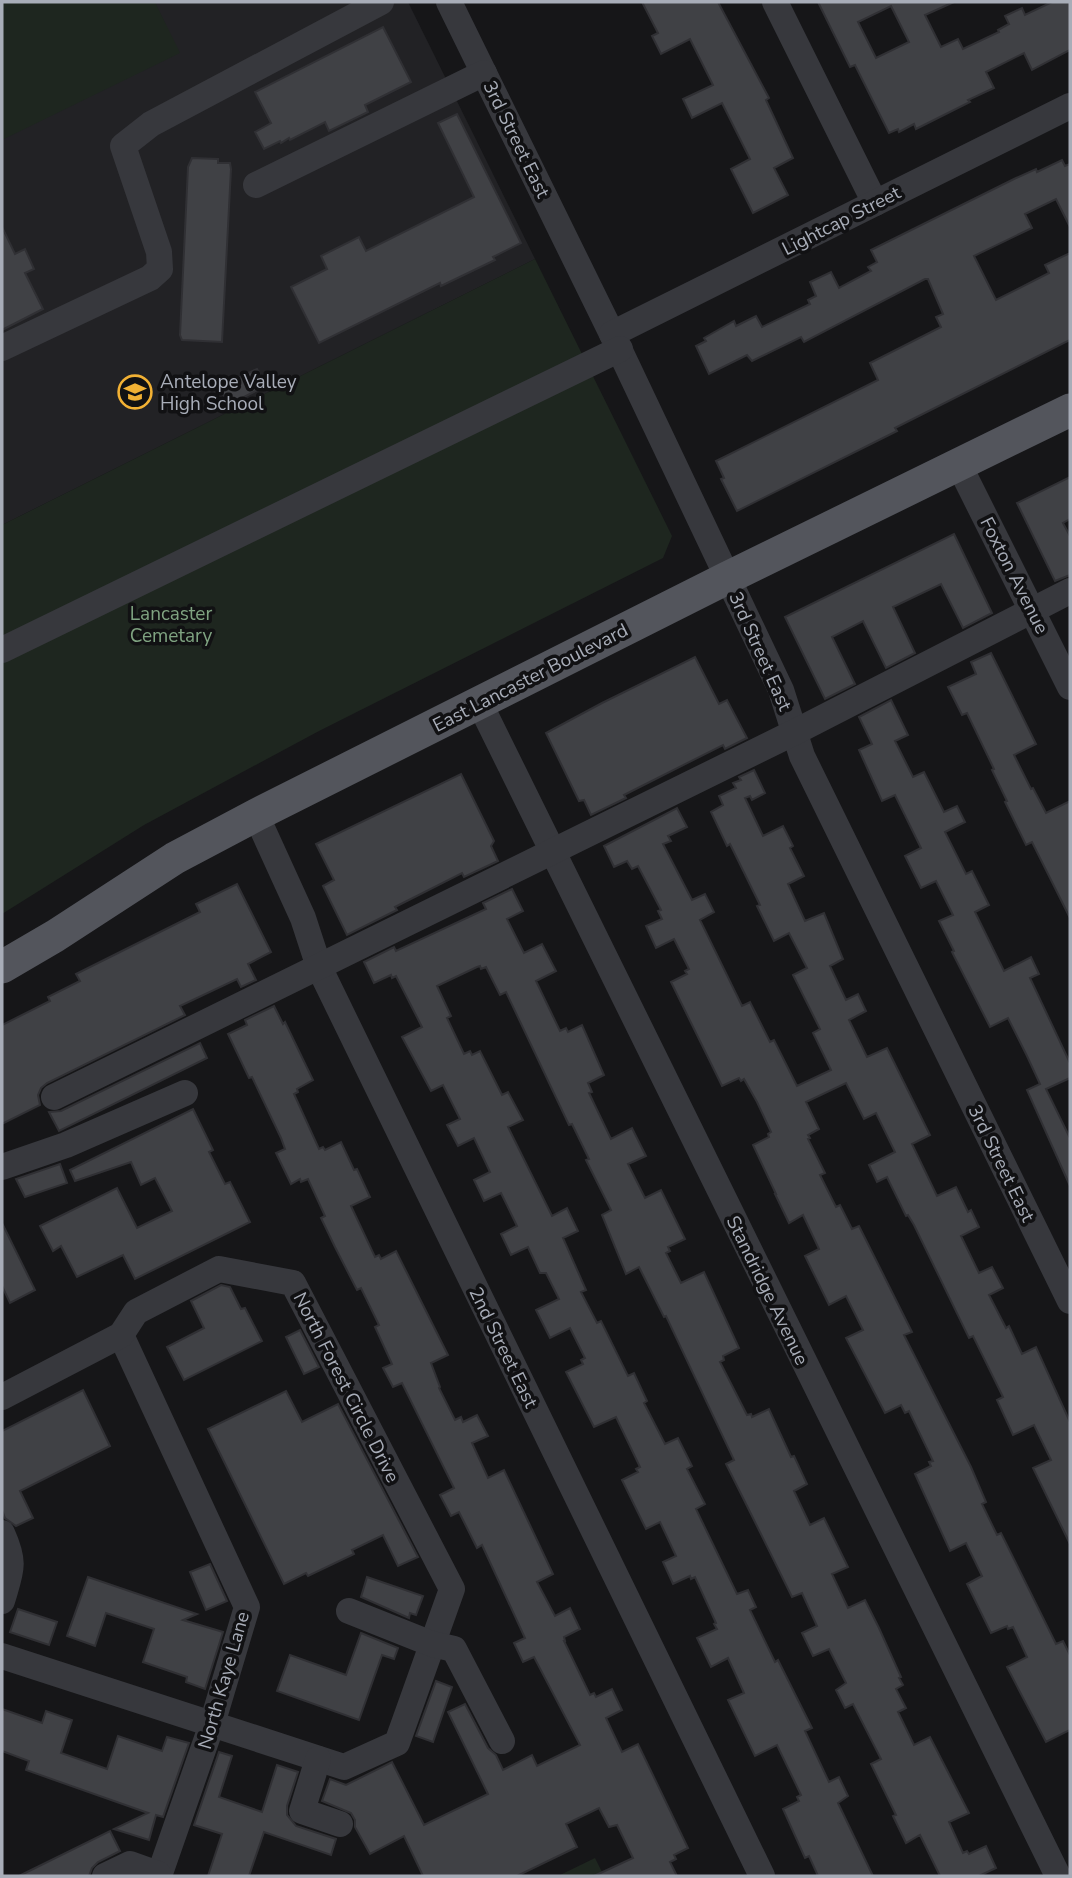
<svg xmlns="http://www.w3.org/2000/svg" width="1072" height="1878" font-family="'Nunito Sans',sans-serif">
	<style>
		.built { fill: #222225 }
		.green { fill: #1e261f }
		.building { fill: #404145; stroke: #303034; stroke-width: 2; fill-rule: evenodd }
		.lines { fill: none; stroke-linecap: round; stroke-linejoin: round }
		.minor { stroke: #37383d; stroke-width: 26 }
		.major { stroke: #53555c; stroke-width: 33 }
		.labels { text-anchor: middle; stroke-width: 7; stroke-linejoin: round; paint-order: stroke }
		.street-label { font-size: 19px; fill: #a8adb8; stroke: #111113 }
		.poi-label { font-size: 19px; fill: #a8adb8; stroke: #111113; text-anchor: start }
		.park-label { font-size: 19px; fill: #7fa381; stroke: #111113 }
	</style>
	<rect width="100%" height="100%" fill="#161618"/>
	<path class="built" d="M2,2h406l127,257 -533,266z"/>
	<g class="green">
		<path d="M2,2h153l25,51 -178,87z"/>
		<path d="M535,259l137,277 -9,22 -344,173 -175,94 -142,89v-389z"/>
		<path d="M595,1858l9,18h-46z"/>
	</g>
	<g class="building">
		<path d="M642,2h76l51,96 -3,2 27,58 -19,10 14,27 -35,18 -22,-44 19,-10 -28,-56 -30,15 -9,-19 30,-14 -23,-46 -29,15 -9,-18 6,-3z"/>
		<path d="M818,2h136l-29,13 16,32 17,-8 5,10 36,-17 -1,-2 11,-6 -4,-8 17,-8 3,7 27,-13h18v48l-38,20 -8,-17 -38,19 8,16 -26,12 2,2 -54,27 -2,-5 -15,8 -1,-3 -9,4 -34,-68 -5,2zM891,6l18,36 -33,16 -18,-36z"/>
		<path d="M383,27l28,55 -46,23 3,7 -39,19 -4,-9 -35,18 -1,-2 -8,5 -1,-2 -16,8 -9,-17 16,-9 -16,-31z"/>
		<path d="M457,114l64,129 -28,14 2,3 -54,26 -1,-3 -121,60 -28,-56 36,-18 -6,-13 38,-19 7,14 108,-54 -36,-74z"/>
		<path d="M192,158l26,1v4h12l1,6 -9,173 -40,-2 -2,-5 8,-168z"/>
		<path d="M1062,160l3,6 5,-2v63l-14,-28 -31,15 7,14 -58,28 22,44 53,-27 -4,-8 25,-12v87l-175,88 2,3 -160,80 -16,-32 3,-1 -8,-17 162,-81 -8,-17 71,-36 -5,-10 7,-3 -15,-35h-3l-121,63 -3,-5 -49,24 -5,-6 -38,19 -13,-28 10,-5 -2,-3 30,-17 2,5 20,-10 6,11 48,-23 -2,-4 8,-4 -6,-14 21,-10 8,16 32,-17 -3,-4 9,-5 -6,-12 143,-71 22,-10 1,3z"/>
		<path d="M2,227l13,27 10,-5 9,20 -9,4 18,36 -41,21z"/>
		<path d="M257,369l8,17 -36,19 -10,-18z"/>
		<path d="M1070,477v42l-7,4 7,13v39l-15,6 -38,-78z"/>
		<path d="M954,534l38,79 -29,15 -22,-44 -48,23 22,46 -29,15 -23,-47 -31,16 23,47 -30,15 -40,-82z"/>
		<path d="M991,653l45,91 -22,11 17,34 2,-1 13,25 24,-12v117l-38,-76 -6,3 -21,-43 2,-1 -15,-31 2,-1 -27,-56 -5,2 -14,-28 28,-13 -5,-12z"/>
		<path d="M695,657l24,47 8,-4 20,38 -22,11 -2,-4 -99,50 2,3 -35,17 -7,-15 -5,1 -33,-68 56,-30z"/>
		<path d="M891,700l17,35 -13,6 18,36 11,-5 20,40 13,-6 8,16 -20,10 21,42 6,-3 17,34 -14,7 29,59 27,-14 8,17 -9,4 40,85v15l-24,11 24,49v48l-43,-96 13,-6 -13,-28 -19,-38 -18,9 -38,-75 2,-1 -15,-30 14,-6 -17,-34 -15,7 -16,-32 16,-8 -26,-53 -13,6 -23,-51 13,-6 -13,-27z"/>
		<path d="M754,770l11,23 -13,7 -2,-4 -5,2 18,38 20,-10 10,20 -3,2 14,28 -16,8 17,37 19,-8 19,46 -13,7 16,34 12,-6 8,17 -17,9 18,37 20,-9 43,87 -18,9 25,52 19,-9 12,25 3,-2 8,17 -18,9 18,37 13,-6 11,21 -14,7 17,33 3,-2 13,28 14,-7 34,75v122l-37,-76 18,-8 -17,-35 -21,10 -16,-35 6,-3 -30,-61 -4,2 -55,-113 -6,-10 -2,1 -19,-39 -10,5 -8,-17 26,-13 -19,-39 -12,6 -18,-36 -40,19 13,27 -11,6 2,3 -2,1 17,34 -5,2 16,32 4,-2 12,24 7,-3 53,106 -8,3 67,132 15,35 -4,2 15,31 4,-2 55,111 7,-3 7,14v75l-24,12 -39,-75 20,-10 -14,-30 -5,2 -1,-3 -16,7 -24,-49 15,-8 -16,-33 -16,8 -35,-77 16,-8 -2,-4 4,-1 -24,-50 -4,2 -4,-8 -16,8 -39,-75 17,-8 -17,-34 -17,9 -24,-49 14,-7 -16,-34 -14,8 -14,-29h1l-23,-49 16,-8 -1,-3 3,-2 -14,-30 -13,-23 -3,2 -2,-3 -17,8 -51,-104 16,-8 -2,-3 4,-2 -15,-30 -18,9 -10,-22 16,-7 -4,-8 3,-1 -23,-44 -6,3 -5,-8 -13,6 -10,-21 73,-38 10,19 -19,9 3,5 -8,3 29,56 13,-6 9,18 -14,8 42,86 8,-4 20,40 4,-2 23,46 34,-16 -18,-37 7,-4 -27,-54 14,-7 -18,-35 -15,8 -17,-35 3,-1 -30,-61 -3,2 -16,-34 12,-7 -4,-9 17,-8 -3,-5 8,-3 -2,-3z"/>
		<path d="M461,774l33,67 -3,5 7,15 -34,16 -2,-4 -67,34 2,3 -50,25 -24,-49 11,-6 -18,-36z"/>
		<path d="M237,884l34,68 -23,12 8,16 -15,7 -4,-8 -57,27 5,9 -138,68 -6,5 -3,7 2,10 -38,19v-99l48,-24 -2,-4 32,-16 -4,-7 124,-62 -4,-8z"/>
		<path d="M512,889l11,22 -16,8 17,34 18,-9 14,27 -20,10 24,50 6,-3 2,4 14,-7 22,50 -16,8 4,9 -3,1 22,46 21,-11 14,28 -18,8 17,34 16,-8 24,49 -17,8 2,4 -4,2 15,30 23,-11 35,76 -16,8 1,4 -4,2 27,53 4,-1 1,3 17,-8 22,48 3,-1 13,28 -13,7 16,34 14,-7 24,49 -16,7 16,34 17,-8 14,28 22,49 -2,1 4,7 -7,4 10,19 -8,4 16,33 16,-8 39,76 -20,9 14,31 4,-2 2,3 17,-8 10,22 -17,8h-39l-20,-41 -14,8 -13,-27 3,-1 -25,-51 10,-5 -28,-55 -8,4 -9,-18 10,-7 -17,-34 -16,7 -11,-23 15,-7 -15,-33 -10,4 -42,-85 -24,-48 8,-4 -68,-144 -2,1 -25,-50 -13,7 -24,-59 9,-5 -25,-50 3,-1 -17,-35 -3,1 -63,-133 -6,3 -14,-28 -5,2 -1,-3 -3,1 -40,19 14,30 -4,2 17,36 6,-3 2,4 8,-4 22,44 6,-3 15,28 -15,7 44,89 15,-8 11,23 -15,7 23,52 -5,2 16,31 4,-2 27,55 6,-3 13,28 -3,2 21,41 13,-6 14,28 -5,3 18,35 -9,5 41,85 11,-4 8,17 -6,3 25,52 3,-2 34,68 -7,3 24,51 10,-5 9,19 -10,7 35,73h-55l-9,-20 -4,2 -22,-49 16,-8 -2,-4 4,-2 -24,-50 -22,11 -27,-56 16,-7 -16,-35 -17,9 -14,-29 20,-9 -3,-5 2,-1 -21,-46 -4,2 -1,-3 -17,8 -10,-22 13,-6 -16,-34 -14,7 -24,-49 16,-8 -2,-3 4,-2 -24,-50 -22,10 -28,-55 17,-8 -2,-4 4,-2 -15,-30 -20,10 -14,-28 23,-11 -13,-26h-6l-12,-26 -17,8 -10,-21 16,-8 -16,-33 -17,8 -10,-21 16,-8 -16,-34 -16,8 -11,-21 13,-6 -17,-34 -12,6 -29,-54 20,-10 -26,-51 -4,2 -1,-3 -17,8 -10,-21 30,-15 2,4 90,-42 -3,-6z"/>
		<path d="M274,1006l9,18 2,-2 28,58 -16,9 1,3 -4,2 25,55 4,-2 2,3 16,-8 13,28 3,-1 13,28 -19,9 24,51 4,-2 2,4 15,-8 52,104 -17,8 9,24 -1,1 16,32 6,-3 2,5 14,-7 11,21 -16,7 16,35 16,-8 49,104 -16,8 18,34 15,-8 10,21 -16,8 1,4h-1l26,54 4,-2 2,4 16,-8 10,21 -16,8 16,34 16,-8 50,104 -14,7 2,4 -6,3 7,14h-83l39,-18 -16,-33 -8,2 -10,-19 -33,16 11,23 -60,29h-94l-19,-40 -34,18 -15,-27v-7l-4,-7 -29,-12 8,-22 16,6 46,-23 32,63 64,-31 -40,-82 17,-8 23,44 8,7 7,15 29,-15 5,11 43,-21 -46,-88 -11,5 -9,-19 11,-5 -43,-93 -5,3 -18,-36 -8,4 -11,-21 14,-7 -52,-105 -9,4 -10,-19 9,-4 -17,-37 4,-2 -18,-37 -4,2 -22,-43 -14,-29 4,-2 -17,-37 -7,3 -1,-3 -9,5 -15,-31 9,-4 -4,-11 -29,-61 -3,1 -21,-44 19,-9 -2,-5z"/>
		<path d="M200,1043l7,15 -148,73 -10,-19 12,-1z"/>
		<path d="M193,1109l20,41 -4,2 16,32 5,-2 20,40 -115,57 -12,-24 -46,22 -16,-31 -8,5 -13,-25 77,-38 20,40 35,-17 -17,-33 -14,7 -10,-23 -56,19 -5,-11z"/>
		<path d="M60,1164l7,19 -42,14 -9,-18z"/>
		<path d="M2,1223l33,67 -25,13 -8,-17z"/>
		<path d="M221,1285l9,2 11,22 4,-1 17,33 -78,39 -17,-33 37,-19 -13,-27z"/>
		<path d="M300,1330l19,37 -15,7 -18,-37z"/>
		<path d="M83,1390l27,56 -90,45 13,27 -17,8 -11,-8 -3,-8v-79z"/>
		<path d="M286,1391l16,31 36,-18 80,153 -20,9 -15,-31 -31,15 2,4 -46,22 -2,-3 -22,11 -76,-155z"/>
		<path d="M210,1564l17,37 -21,9 -16,-38z"/>
		<path d="M88,1577l109,37 -14,6 40,12 -18,57 -19,-7 1,-5 -44,-15 11,-33 -48,-16 -11,33 -28,-10z"/>
		<path d="M367,1577l56,19 -7,19 -6,-2 -1,5 -48,-21z"/>
		<path d="M18,1609l39,13 -8,23 -39,-13z"/>
		<path d="M361,1633l37,15 -4,11 -12,-4 -23,65 -82,-29 13,-36 56,20z"/>
		<path d="M436,1681l16,6 -19,55 -17,-6z"/>
		<path d="M2,1709l40,14 4,-12 26,9 -11,33 46,16 11,-33 44,15 5,-14 22,6 -26,74 -7,-2 -7,25 -35,-11 34,-16 -122,-43 3,-9 -27,-10z"/>
		<path d="M219,1752l13,4 -13,41 43,15 15,-47 21,7 -11,34v9l9,11 40,13 -5,16 -67,-23 -15,44h-41l14,-42 -28,-9z"/>
		<path d="M110,1831l10,20 -22,11 -6,6 -3,8h-70z"/>
	</g>
	<g class="lines">
		<g class="minor">
			<path d="M449,2l163,332 169,356 21,66 268,545"/>
			<path d="M775,2l100,201"/>
			<path d="M256,185l228,-112"/>
			<path d="M612,334l458,-228"/>
			<path d="M2,348l148,-70 10,-9 -1,-17 -36,-106 28,-22 230,-122"/>
			<path d="M959,465l111,222"/>
			<path d="M2,650l618,-301"/>
			<path d="M479,702l579,1174"/>
			<path d="M256,815l47,103 16,49 443,909"/>
			<path d="M54,1097l741,-365 275,-141"/>
			<path d="M2,1167l64,-22 119,-52"/>
			<path d="M121,1335l126,272 -35,117 -53,152"/>
			<path d="M2,1397l119,-62 15,-23 83,-43 74,14 159,306 -55,154 -53,24 -342,-111"/>
			<path d="M2,1533c14,31 9,37 0,68"/>
			<path d="M349,1611l83,33 22,5 48,92"/>
			<path d="M318,1759l-16,52 38,13"/>
			<path d="M105,1876l25,-12 28,10"/>
		</g>
		<path class="major" d="M2,967l53,-31 120,-78 81,-43 471,-237 343,-168"/>
	</g>
	<defs>
		<symbol id="school-ring" viewBox="-11 -11 22 22"><circle r="9.5" fill="#111113" stroke="#f2b134" stroke-width="1.5"/><path d="M0-5L7-2L0 1L-7-2ZM-4 1L0 2.5L4 1V4Q0 6-4 4Z" fill="#f2b134"/></symbol>
	</defs>
	<g fill-rule="evenodd">
		<use href="#school-ring" x="116" y="373" width="38" height="38"/>
	</g>
	<g class="labels">
		<g class="street-label">
			<text transform="translate(517 139) rotate(64)" y="7">3rd Street East</text>
			<text transform="translate(841 220) rotate(-27)" y="7">Lightcap Street</text>
			<text transform="translate(1015 575) rotate(63)" y="7">Foxton Avenue</text>
			<text transform="translate(761 651) rotate(66)" y="7">3rd Street East</text>
			<text transform="translate(530 677) rotate(-27)" y="7">East Lancaster Boulevard</text>
			<text transform="translate(1002 1163) rotate(64)" y="7">3rd Street East</text>
			<text transform="translate(768 1290) rotate(64)" y="7">Standridge Avenue</text>
			<text transform="translate(504 1347) rotate(64)" y="7">2nd Street East</text>
			<text transform="translate(347 1387) rotate(63)" y="7">North Forest Circle Drive</text>
			<text transform="translate(223 1680) rotate(-74)" y="7">North Kaye Lane</text>
		</g>
		<g class="poi-label">
			<text x="160" y="388">Antelope Valley<tspan x="160" dy="22">High School</tspan></text>
		</g>
		<g class="park-label">
			<text x="171" y="620">Lancaster<tspan x="171" dy="22">Cemetary</tspan></text>
		</g>
	</g>
	<rect width="1072" height="1878" fill="none" stroke="#a8adb8" stroke-width="7"/>
</svg>
